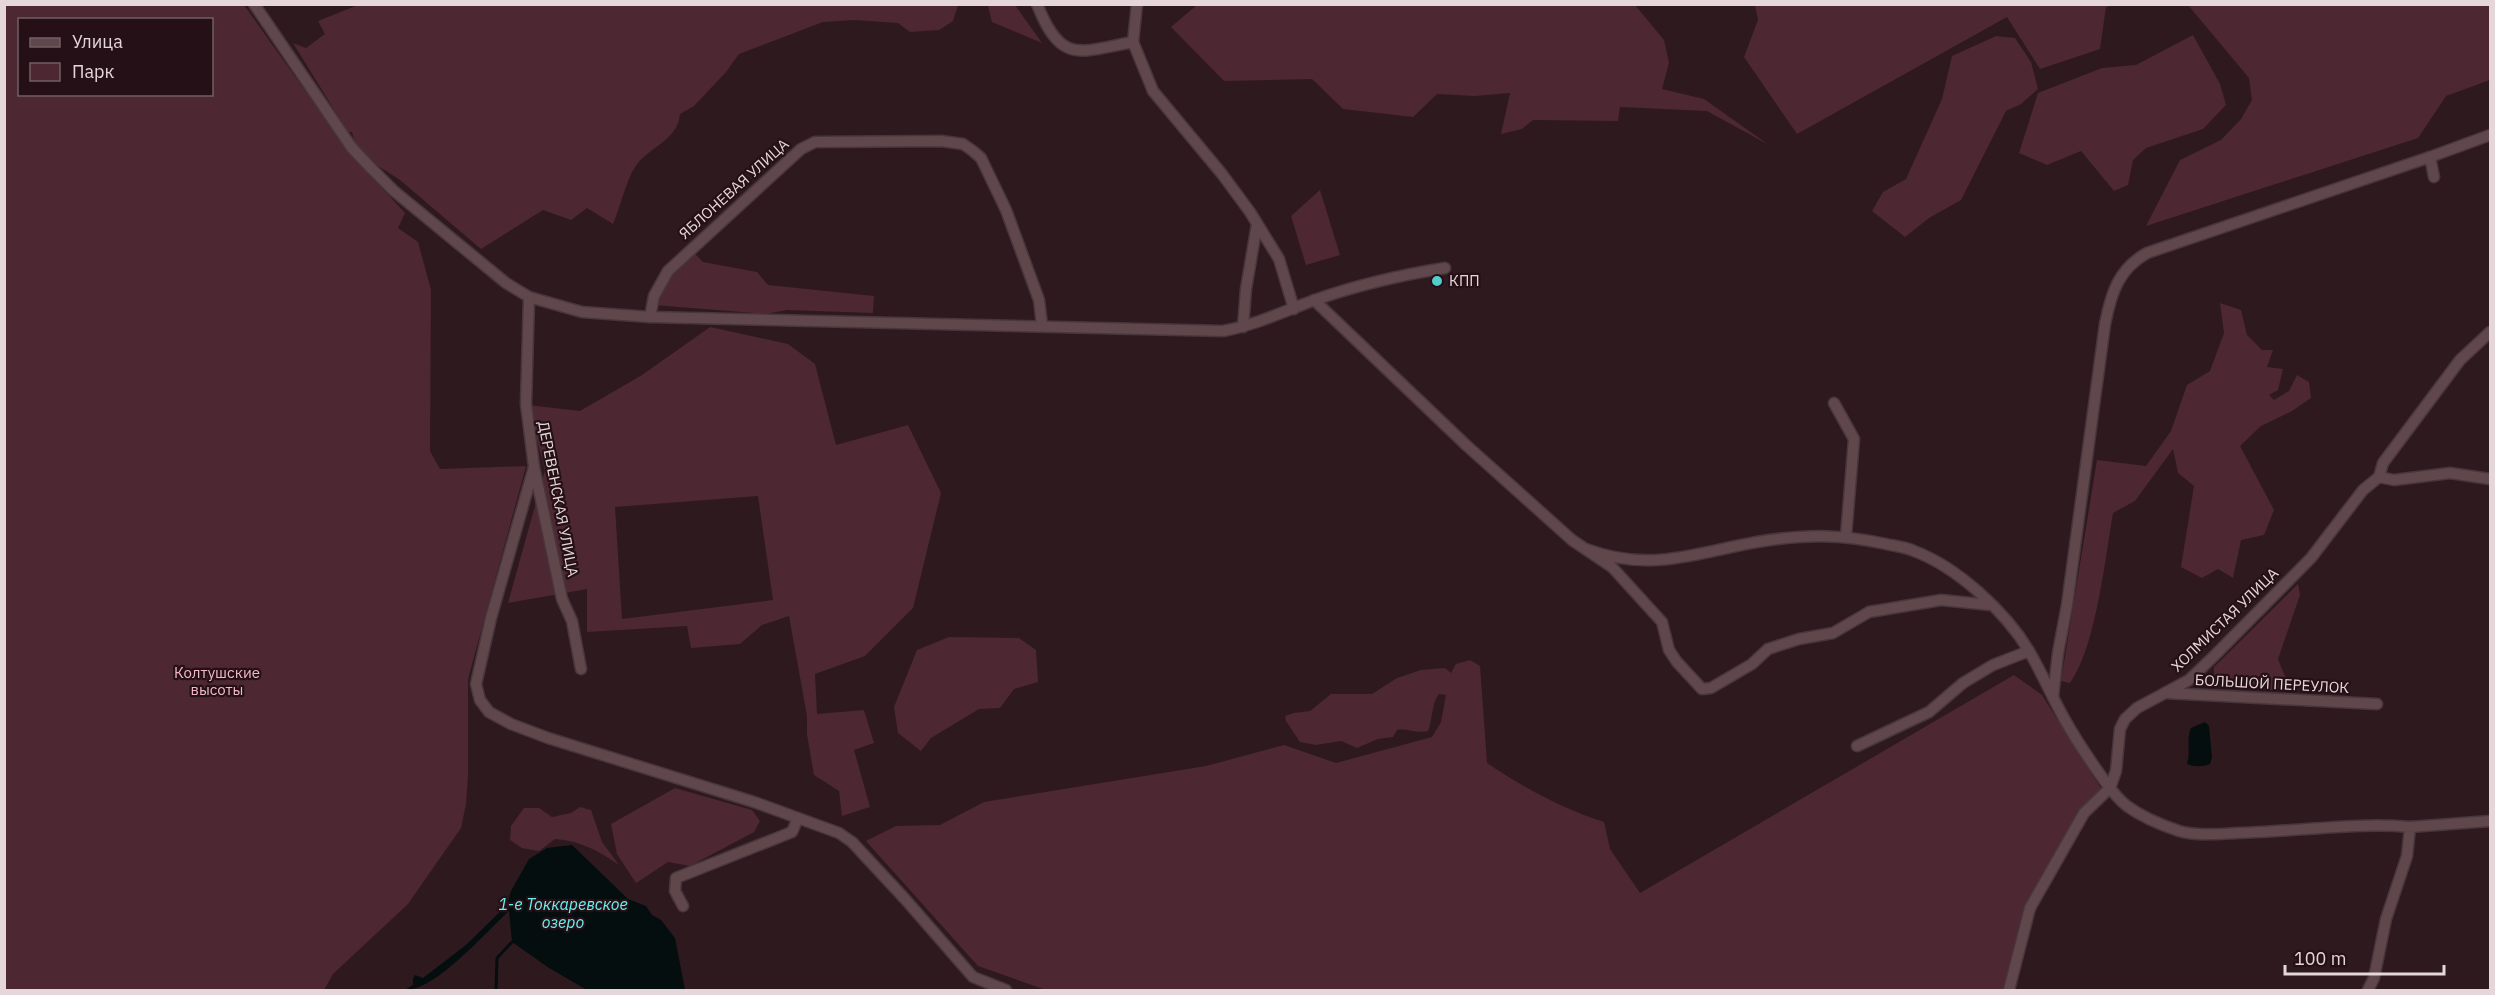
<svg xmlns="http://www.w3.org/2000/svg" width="2495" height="995" font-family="'IBM Plex Sans',sans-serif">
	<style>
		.green { fill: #4d2732; fill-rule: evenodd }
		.water { fill: #040e0e }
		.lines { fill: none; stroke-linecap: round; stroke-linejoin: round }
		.stream { stroke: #040e0e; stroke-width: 3 }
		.minor-casing { stroke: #47363b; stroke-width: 13 }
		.minor { stroke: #5f474c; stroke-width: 10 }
		.poi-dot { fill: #52cdcc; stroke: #241016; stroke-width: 2 }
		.labels { text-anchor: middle; stroke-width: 4.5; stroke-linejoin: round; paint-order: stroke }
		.street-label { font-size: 15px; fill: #e5d6d9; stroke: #241016 }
		.poi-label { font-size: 15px; fill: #e5d6d9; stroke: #241016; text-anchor: start }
		.park-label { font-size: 15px; fill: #f4b9c7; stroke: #241016 }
		.water-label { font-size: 16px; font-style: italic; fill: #69f1f0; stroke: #241016 }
	</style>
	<rect width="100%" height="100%" fill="#2e191f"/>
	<g class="green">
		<path d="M1198,4l437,1 29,35 5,23 -7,26 42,10 65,46 -62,-34 -87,-4 -2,14 -85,-1 -11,9 -21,5 9,-41 -35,3 -38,-2 -24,23 -70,-8 -31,-30 -88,2 -53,-54z"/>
		<path d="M5,5h239l87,122 15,2 -53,-86 13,5 19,-14 -7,-13 40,-16h600l-5,16 -14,9 -29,2 -12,-9 -44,-3 -31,2 -84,32 -13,18 -32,34 -14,8c-2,27 -32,33 -45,53 -9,14 -15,41 -22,57l-26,-16 -16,12 -28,-10 -62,39 -81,-69 -42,-27 -6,-21h-18l12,17 59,64 -7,15 20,14 13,48 -1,161 10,18 86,-3 -58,213v96l-2,29 -5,24 -53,76 -75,70 -9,16h-319zM20,20h192v74h-192z"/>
		<path d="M983,5h32l27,38 -50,-21 -4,-16z"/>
		<path d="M1755,5v-1l359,1 -8,2 -6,42 -60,20 -33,-52 -210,117 -53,-77 14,-37z"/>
		<path d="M2188,5h302v75l-44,16 -28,42 -272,88 34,-66 41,-20 20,-21 11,-19 -3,-22z"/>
		<path d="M2193,35l27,49 6,21 -23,24 -57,19 -13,12 -5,25 -14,6 -33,-40 -34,14 -28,-12 19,-60 64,-25 34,-3z"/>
		<path d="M1996,36l19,2 16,24 7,27 -17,15 -15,7 -45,89 -32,18 -24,19 -33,-26 11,-19 23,-13 36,-80 10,-43z"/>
		<path d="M1320,190l20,65 -34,10 -15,-49z"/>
		<path d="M694,253l9,9 54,10 11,13 106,11 -1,17 -86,-3 -21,4 -112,-9 18,-32z"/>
		<path d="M2220,303l21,7 6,25 15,15h11l-6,17 16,2 -5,21 -9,5 5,5 15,-9 8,-16 12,7 2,16 -19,13 -31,15 -21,20 34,64 -10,25 -23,5 -8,38 -15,-9 -16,9 -21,-11 13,-81 -16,-13 -5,-24 -38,52 -22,12c-8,46 -17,134 -43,170l-9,-2 36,-221 49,6 25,-35 16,-46 23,-14 14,-38z"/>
		<path d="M710,327l78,17 27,20 21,81 72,-20 33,68 -28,115 -48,48 -50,18 2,40 47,-4 10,33 -20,7 16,57 -28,9 -3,-25 -25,-16 -7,-40v-19l-18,-100 -27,9 -22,19 -49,4 -4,-22 -100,6v-43l-79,14 37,-133 -17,-65 52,6 62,-36zM758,496l15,104 -151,19 -7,-112z"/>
		<path d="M2298,584l2,11 -22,64 10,25 -15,6 -59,-5v-18z"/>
		<path d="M949,637l70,1 17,12 2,32 -24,7 -14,19 -21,1 -48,29 -10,13 -23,-18 -4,-26 23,-57z"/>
		<path d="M1470,660l10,6 7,97c36,24 75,46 117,59l6,27 30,44 374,-218 28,20 60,95 -24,23 -39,70 -36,107h-957l-68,-24 -112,-125 30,-15 44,-1 44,-23 222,-36 78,-21 52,18 96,-26 9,-15 5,-27 -7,-1c-8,10 -6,26 -11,37 -12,3 -20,-3 -31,-1l-4,7 -15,2 -21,9 -16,-7 -25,4 -16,-3 -14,-21 -1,-5 9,-3 16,-2 21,-17h41l25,-16 24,-8 24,-2 6,5 5,-9z"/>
		<path d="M675,788l77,22 8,11 -6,11 -64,34 -22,-4 -32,21 -19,-29 -6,-30z"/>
		<path d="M580,807l11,3 11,32 17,23c-21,-15 -39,-24 -64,-26l-16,12 -17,-3 -12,-8 1,-14 13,-18h15l13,9 19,-4z"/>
	</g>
	<g class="water">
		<path d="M2205,722l4,4 3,31 -2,7c-8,3 -15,3 -23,0 4,-13 -1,-24 4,-36z"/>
		<path d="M572,845l56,54 18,7 6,9 9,5 14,18 10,52h-98l-38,-22 -37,-26 -3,-31c-23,21 -74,80 -104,79l8,-5v-6l2,-4 8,3 43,-33 41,-40 4,-14 18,-32 18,-11z"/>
	</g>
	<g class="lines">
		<path class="stream" d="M496,990l1,-32 15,-16"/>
		<defs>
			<g id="minor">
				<path d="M254,4l98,144 19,20 23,23 112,92 23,14 53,15 68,5 573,14c33,-6 61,-20 92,-31 42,-15 86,-25 130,-32"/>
				<path d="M1037,4c24,61 42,48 96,38"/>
				<path d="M1137,4l-4,38 20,49 69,83 28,38 29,47 15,50"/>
				<path d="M2430,157l60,-22"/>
				<path d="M529,297l-3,107 8,63 28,132 10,22 9,48"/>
				<path d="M1314,300l152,145 106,95 40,27 50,55 7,28 8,12 25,27 9,-1 41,-24 16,-15 31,-10 34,-6 36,-21 72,-12 50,5"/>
				<path d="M650,317l4,-21 14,-25 133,-122 14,-7 126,-1 22,3 10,7 8,7 25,52 33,90 3,25"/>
				<path d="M1243,327l3,-38 11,-65"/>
				<path d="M1834,403l20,36 -8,97"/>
				<path d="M534,467l-43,151 -15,66 4,16 9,12 22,12 37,14 206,64 85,31 13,9 53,57 68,78 33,13"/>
				<path d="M2379,477l15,3 56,-7 40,6"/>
				<path d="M1586,549c65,24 108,4 171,-7 47,-8 83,-8 129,2 9,2 20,3 28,7 43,16 92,61 115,100 13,22 23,46 36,69 10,18 22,36 34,53 8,11 16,24 28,33 15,11 34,19 52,25 18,5 39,3 58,2 57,-1 116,-11 173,-6l-3,29 -21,63 -12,59 -6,12"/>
				<path d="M2165,693l212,11"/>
				<path d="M2053,697l5,-44 9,-48 38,-281c6,-30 13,-55 42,-71l283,-96 4,20"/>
				<path d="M1857,746l72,-34 34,-29 30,-18 36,-14"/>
				<path d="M2410,827l80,-6"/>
				<path d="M683,906l-8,-15 1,-13 116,-46 6,-14"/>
				<path d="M2009,990l21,-82 54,-95 26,-25 6,-17 4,-42 5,-10 12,-11 52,-28 26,-25 96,-97 52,-68 16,-13 4,-14 77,-103 30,-28"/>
			</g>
		</defs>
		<use href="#minor" class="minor-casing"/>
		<use href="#minor" class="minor"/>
	</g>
	<circle class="poi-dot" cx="1437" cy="281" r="6"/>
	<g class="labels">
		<g class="street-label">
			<text transform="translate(734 189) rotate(-42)" y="5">ЯБЛОНЕВАЯ УЛИЦА</text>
			<text transform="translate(558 499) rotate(79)" y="5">ДЕРЕВЕНСКАЯ УЛИЦА</text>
			<text transform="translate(2225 620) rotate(-44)" y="5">ХОЛМИСТАЯ УЛИЦА</text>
			<text transform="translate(2272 684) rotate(3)" y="5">БОЛЬШОЙ ПЕРЕУЛОК</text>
		</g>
		<g class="poi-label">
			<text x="1449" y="286">КПП</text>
		</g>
		<g class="park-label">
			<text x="217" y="678">Колтушские<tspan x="217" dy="17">высоты</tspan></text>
		</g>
		<g class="water-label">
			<text x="563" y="910">1-е Токкаревское<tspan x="563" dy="18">озеро</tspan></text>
		</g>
	</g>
	<rect width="2495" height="995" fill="none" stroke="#e5d6d9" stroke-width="12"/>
	<rect x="18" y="18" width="195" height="78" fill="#241016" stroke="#715f64" stroke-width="1.5"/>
	<rect x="30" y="38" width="30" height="9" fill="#5f474c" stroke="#715f64" stroke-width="1.5"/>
	<text x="72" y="48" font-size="18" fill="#e5d6d9">Улица</text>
	<rect x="30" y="63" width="30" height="18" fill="#4d2732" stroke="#715f64" stroke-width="1.5"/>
	<text x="72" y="78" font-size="18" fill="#e5d6d9">Парк</text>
	<path d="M2285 965v9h159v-9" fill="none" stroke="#e5d6d9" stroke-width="3"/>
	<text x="2294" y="965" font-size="18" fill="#e5d6d9" stroke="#241016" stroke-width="4.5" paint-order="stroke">100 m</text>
</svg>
